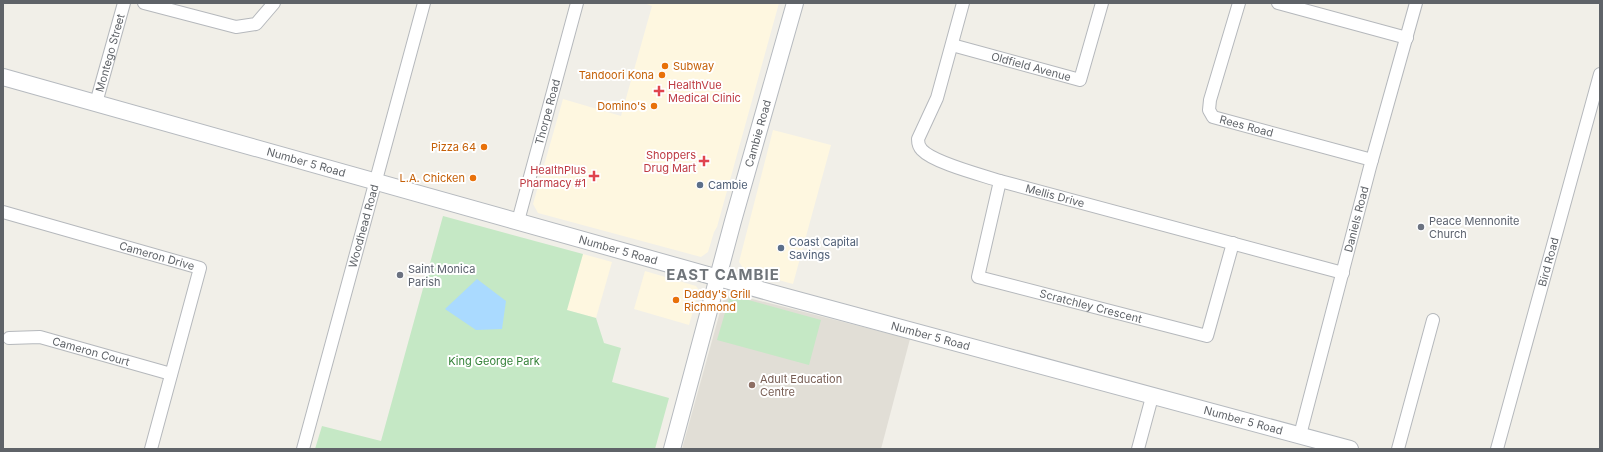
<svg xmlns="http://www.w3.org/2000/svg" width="1603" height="452" font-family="Inter,sans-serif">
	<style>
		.commercial { fill: #fef7e0 }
		.education { fill: #e1ded6 }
		.green { fill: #c5e8c5 }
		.water { fill: #aadaff }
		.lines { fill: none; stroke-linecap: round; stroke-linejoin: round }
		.street-casing { stroke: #b5b8bc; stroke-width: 14 }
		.secondary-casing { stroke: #b6babf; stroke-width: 18 }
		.street { stroke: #fff; stroke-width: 12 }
		.secondary { stroke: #fff; stroke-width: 16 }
		.food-dot { fill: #e8710a; stroke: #fff; stroke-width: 1.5 }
		.health-dot { fill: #e0444e; stroke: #fff; stroke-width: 1.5 }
		.service-dot { fill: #5c6f8a; stroke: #fff; stroke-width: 1.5 }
		.worship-dot { fill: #6b7280; stroke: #fff; stroke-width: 1.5 }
		.education-dot { fill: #8d6e63; stroke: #fff; stroke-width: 1.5 }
		.labels { text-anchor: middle; stroke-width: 4; stroke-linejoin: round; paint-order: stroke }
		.street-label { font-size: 11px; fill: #5f6368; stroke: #fff }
		.food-label { font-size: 11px; fill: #c56008; stroke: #fff; text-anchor: end }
		.health-label { font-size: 11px; fill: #be3a42; stroke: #fff; text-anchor: end }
		.service-label { font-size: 11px; fill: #4e5e75; stroke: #fff; text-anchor: start }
		.worship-label { font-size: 11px; fill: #5b616d; stroke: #fff; text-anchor: start }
		.park-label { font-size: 11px; fill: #348238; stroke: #fff }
		.education-label { font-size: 11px; fill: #785e54; stroke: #fff; text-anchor: start }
		.district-label { font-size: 15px; font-weight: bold; letter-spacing: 1px; fill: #70757a; stroke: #fff }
	</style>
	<rect width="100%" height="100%" fill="#f1efe8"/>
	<g class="commercial">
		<path d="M644,3h135l-62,224 -3,5 -6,20 -7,5 -163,-44 -5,-9 30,-105 58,17 31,-110z"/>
		<path d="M773,130l58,15 -38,139 -48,-13 -6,-9z"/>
		<path d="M583,254l29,8 -16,56 -30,-8z"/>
		<path d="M645,271l51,15 3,4 -10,35 -55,-16z"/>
	</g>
	<path class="education" d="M733,294l177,45 -29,110h-199l41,-148 3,-4z"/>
	<g class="green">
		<path d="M443,216l140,38 -16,56 29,8 8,25 17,5 -9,34 57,16 -14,51h-340l7,-23 59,15z"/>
		<path d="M734,296l87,24 -12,45 -92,-25 12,-41z"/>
	</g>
	<path class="water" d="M477,279l29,22 -4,28 -26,1 -31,-21z"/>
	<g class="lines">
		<defs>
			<g id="street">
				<path d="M144,3l92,24 20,-3 18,-21"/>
				<path id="s1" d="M963,3l-26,95 -19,41c0,4 1,8 4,11 12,13 60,25 78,31l343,92"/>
				<path id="s2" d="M1239,3l-29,97 -1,10 4,7 159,43"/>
				<path d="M1278,3l129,35"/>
				<path id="s3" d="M952,45l128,35 22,-77"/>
				<path id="s4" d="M96,103l28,-100"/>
				<path id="s5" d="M1000,181l-22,96 229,59 26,-93"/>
				<path id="s6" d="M3,212l197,56 -49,181"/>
				<path id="s7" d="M518,221l59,-218"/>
				<path id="s8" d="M9,338l31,-1 131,37"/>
				<path id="s9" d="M1300,435l70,-268 46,-164"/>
				<path id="s10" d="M303,449l121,-446"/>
				<path d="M1138,449l14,-52"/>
				<path d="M1398,449l35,-129"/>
				<path id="s11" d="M1497,449l103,-375"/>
			</g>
			<g id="secondary">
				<path id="s12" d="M3,77l776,218 571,154"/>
				<path id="s13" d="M672,449l61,-228 62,-218"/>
			</g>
		</defs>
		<use href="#street" class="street-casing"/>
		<use href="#secondary" class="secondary-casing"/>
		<use href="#street" class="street"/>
		<use href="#secondary" class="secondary"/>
	</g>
	<g class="food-dot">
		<circle cx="665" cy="66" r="4"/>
		<circle cx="662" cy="75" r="4"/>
		<circle cx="654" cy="106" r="4"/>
		<circle cx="484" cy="147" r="4"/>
		<circle cx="473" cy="178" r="4"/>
		<circle cx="676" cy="300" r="4"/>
	</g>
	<g class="health-dot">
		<path d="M657 85h4v4h4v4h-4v4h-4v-4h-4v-4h4z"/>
		<path d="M702 155h4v4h4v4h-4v4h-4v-4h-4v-4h4z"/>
		<path d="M592 170h4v4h4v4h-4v4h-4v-4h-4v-4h4z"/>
	</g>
	<g class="service-dot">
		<circle cx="700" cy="185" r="4"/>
		<circle cx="781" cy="248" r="4"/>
	</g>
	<g class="worship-dot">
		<circle cx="1421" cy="227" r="4"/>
		<circle cx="400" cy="275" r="4"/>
	</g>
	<circle class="education-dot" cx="752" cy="385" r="4"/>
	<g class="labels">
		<g class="street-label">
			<text dy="4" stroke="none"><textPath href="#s4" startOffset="52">Montego Street</textPath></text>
			<text dy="4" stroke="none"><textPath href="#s3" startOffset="82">Oldfield Avenue</textPath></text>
			<text dy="4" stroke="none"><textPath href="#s7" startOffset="113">Thorpe Road</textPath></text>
			<text dy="4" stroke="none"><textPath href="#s2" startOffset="154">Rees Road</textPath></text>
			<text dy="4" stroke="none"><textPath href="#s13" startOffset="327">Cambie Road</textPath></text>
			<text dy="4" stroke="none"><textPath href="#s12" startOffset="315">Number 5 Road</textPath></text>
			<text dy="4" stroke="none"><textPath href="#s1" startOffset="297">Mellis Drive</textPath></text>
			<text dy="4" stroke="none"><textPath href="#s9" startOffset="223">Daniels Road</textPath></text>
			<text dy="4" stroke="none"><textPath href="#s10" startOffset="231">Woodhead Road</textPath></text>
			<text dy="4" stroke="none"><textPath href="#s12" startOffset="639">Number 5 Road</textPath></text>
			<text dy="4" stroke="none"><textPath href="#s6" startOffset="160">Cameron Drive</textPath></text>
			<text dy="4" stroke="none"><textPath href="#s11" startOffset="194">Bird Road</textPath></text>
			<text dy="4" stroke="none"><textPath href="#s5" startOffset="215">Scratchley Crescent</textPath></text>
			<text dy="4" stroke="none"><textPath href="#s12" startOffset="963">Number 5 Road</textPath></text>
			<text dy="4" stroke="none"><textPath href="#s8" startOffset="84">Cameron Court</textPath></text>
			<text dy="4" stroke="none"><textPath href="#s12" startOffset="1287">Number 5 Road</textPath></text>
		</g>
		<g class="food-label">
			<text x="673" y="70" text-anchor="start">Subway</text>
			<text x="654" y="79">Tandoori Kona</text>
			<text x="646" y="110">Domino's</text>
			<text x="476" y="151">Pizza 64</text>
			<text x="465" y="182">L.A. Chicken</text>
			<text x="684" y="298" text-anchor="start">Daddy's Grill<tspan x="684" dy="13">Richmond</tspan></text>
		</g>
		<g class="health-label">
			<text x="668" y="89" text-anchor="start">HealthVue<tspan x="668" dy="13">Medical Clinic</tspan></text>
			<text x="696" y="159">Shoppers<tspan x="696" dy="13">Drug Mart</tspan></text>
			<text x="586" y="174">HealthPlus<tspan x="586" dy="13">Pharmacy #1</tspan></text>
		</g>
		<g class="service-label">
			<text x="708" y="189">Cambie</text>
			<text x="789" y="246">Coast Capital<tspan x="789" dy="13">Savings</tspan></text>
		</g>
		<g class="worship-label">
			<text x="1429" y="225">Peace Mennonite<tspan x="1429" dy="13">Church</tspan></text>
			<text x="408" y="273">Saint Monica<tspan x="408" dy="13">Parish</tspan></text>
		</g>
		<g class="park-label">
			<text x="494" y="365">King George Park</text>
		</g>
		<g class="education-label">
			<text x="760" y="383">Adult Education<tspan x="760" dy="13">Centre</tspan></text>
		</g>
		<g class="district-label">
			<text x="723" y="280">EAST CAMBIE</text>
		</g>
	</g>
	<rect width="1603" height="452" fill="none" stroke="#5f6368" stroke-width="8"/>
</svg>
